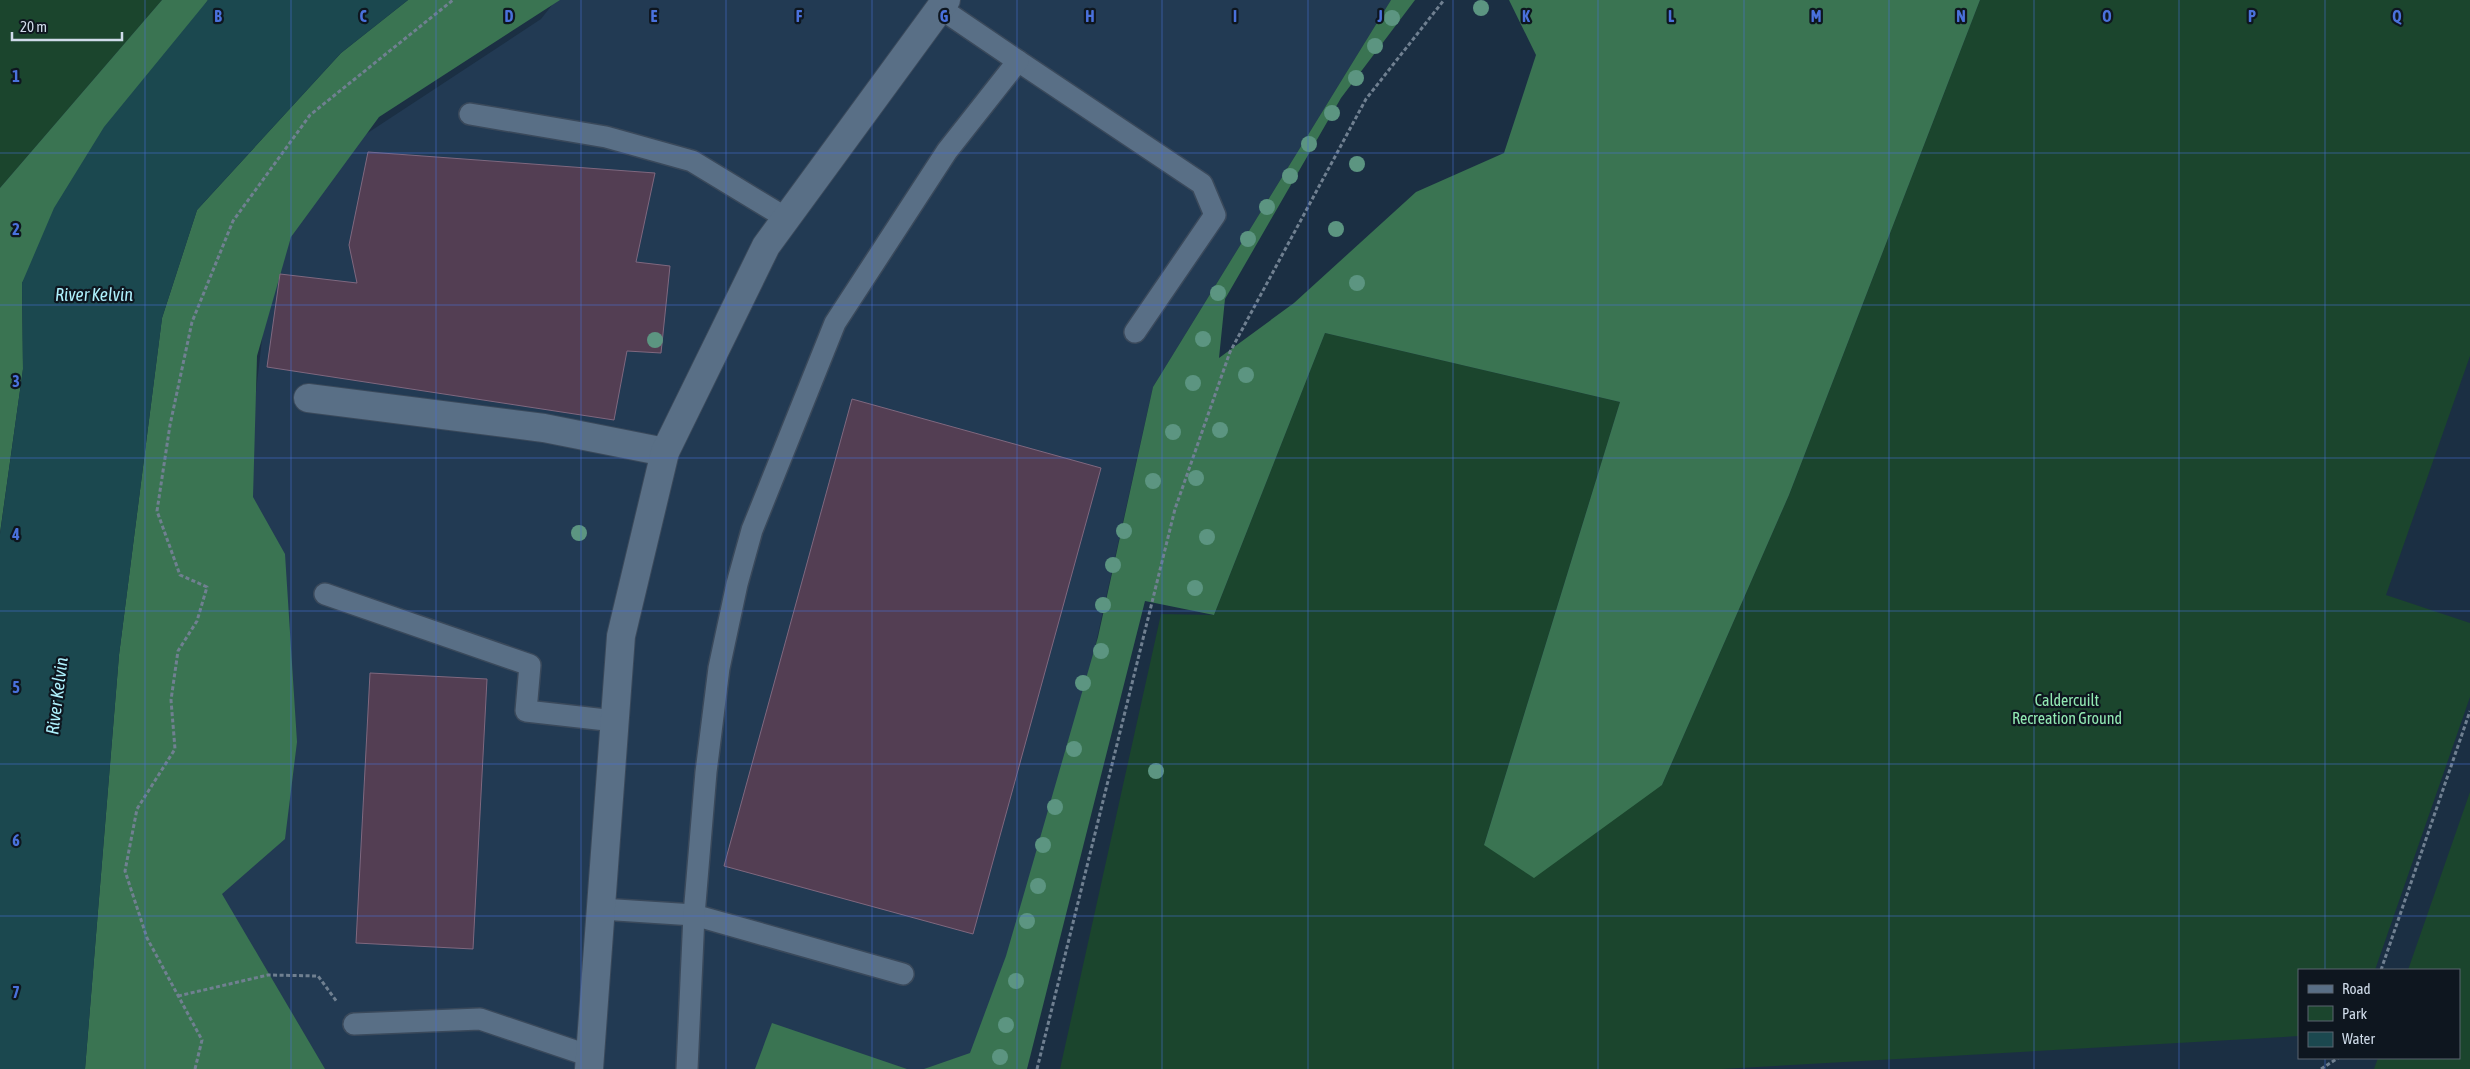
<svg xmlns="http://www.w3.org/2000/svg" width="2470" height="1069" font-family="'Asap Condensed',sans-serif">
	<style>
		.built { fill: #223a53 }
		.green { fill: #1b452d }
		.forest { fill: #3a7452 }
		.water { fill: #1b484f }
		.building { fill: #533e53; stroke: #7f687f }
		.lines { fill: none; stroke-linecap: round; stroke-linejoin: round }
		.service-casing { stroke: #3a495b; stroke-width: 24 }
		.minor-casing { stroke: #3a495b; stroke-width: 30 }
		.path { stroke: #708091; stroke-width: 3; stroke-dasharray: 4 2.5; stroke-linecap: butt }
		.service { stroke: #596f86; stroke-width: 21 }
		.minor { stroke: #596f86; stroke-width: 28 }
		.tree { fill: #5c9581 }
		.grid { fill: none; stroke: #4a71dc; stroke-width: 1; stroke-opacity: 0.55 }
		.labels { text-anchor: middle; stroke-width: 4.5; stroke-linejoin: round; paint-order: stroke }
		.park-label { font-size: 16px; fill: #92e9b3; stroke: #0e161f }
		.water-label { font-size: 18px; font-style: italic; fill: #aef0fc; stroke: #0e161f }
		.grid-label { font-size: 16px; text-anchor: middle; font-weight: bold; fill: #4a71dc; stroke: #0e161f; stroke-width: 4.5; stroke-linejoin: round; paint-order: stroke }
	</style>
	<rect width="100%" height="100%" fill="#1b2f43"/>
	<path class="built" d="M556,0h835l-238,387 -152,682h-862l97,-503 32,-279 57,-126 216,-142z"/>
	<g class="green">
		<path d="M0,0h162l-162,188z"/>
		<path d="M1980,0h490v356l-84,239 84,28v74l-95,273h-76v66l-577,33h-662l101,-455 53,1 111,-282 295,69 -136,443 178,-60 127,-290z"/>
		<path d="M2470,792v277h-96l4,-11h81v-88h-51z"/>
	</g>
	<g class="forest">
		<path d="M162,0h46l-186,283 1,86 -23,164v-345z"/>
		<path d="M408,0h152l-181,117 -88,120 -34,119 -4,141 32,57 12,188 -12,97 -63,55 103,175h-240l34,-414 43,-337 35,-108 144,-157z"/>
		<path d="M1391,0h24l-74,98 -116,201 -6,59 75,-55 122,-111 88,-39 32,-98 -27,-55h471l-191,495 -127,290 -128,93 -50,-33 136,-443 -295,-69 -111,282 -69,-14 -118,468h-103l46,-16 36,-97 92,-319 55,-250z"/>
		<path d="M772,1023l135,46h-152z"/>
	</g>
	<path class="water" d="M208,0h200l-67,53 -144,157 -35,108 -43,337 -34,414h-85v-535l23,-165 -1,-86 32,-75 50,-81z"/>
	<g class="building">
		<path d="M368,152l287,21 -19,89 34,4 -9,87 -34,-2 -13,69 -347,-53 13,-93 77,9 -8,-38z"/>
		<path d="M852,399l249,69 -128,466 -249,-68z"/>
		<path d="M370,673l117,6 -14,270 -117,-6z"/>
	</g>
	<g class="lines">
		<defs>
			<g id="service">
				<path d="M1018,61l184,123 13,31 -80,117"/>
				<path d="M470,114l136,23 86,24 94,57"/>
				<path d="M325,594l205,71 -4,46 89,10"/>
				<path d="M601,909l93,6 209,59"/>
				<path d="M354,1024l126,-5 110,37"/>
				<path d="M687,1069l7,-154 12,-143 13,-104 18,-84 15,-54 83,-207 112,-172 71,-90 -78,-53"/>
			</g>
			<g id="minor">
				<path d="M308,398l236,30 121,24"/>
				<path d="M589,1069l32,-433 44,-184 101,-206 180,-246"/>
			</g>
		</defs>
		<use href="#service" class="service-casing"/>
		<use href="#minor" class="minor-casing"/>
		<g class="path">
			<path d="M2381,970l89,-259"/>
			<path d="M178,996l90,-21 50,1 19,26"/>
			<path d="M195,1069l7,-29 -55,-102 -22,-67 12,-62 38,-60 -4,-49 7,-49 19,-30 10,-34 -27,-12 -23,-64 13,-86 22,-103 41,-101 77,-106 143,-115"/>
			<path d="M1037,1069l138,-560 55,-157 136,-253 78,-99"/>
			<path d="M2321,1069l17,-11"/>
		</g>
		<use href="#service" class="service"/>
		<use href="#minor" class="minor"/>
	</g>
	<g class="tree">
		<circle cx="1481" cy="8" r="8"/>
		<circle cx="1392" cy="18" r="8"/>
		<circle cx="1375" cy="46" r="8"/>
		<circle cx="1356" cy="78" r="8"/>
		<circle cx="1332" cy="113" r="8"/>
		<circle cx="1309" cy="144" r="8"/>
		<circle cx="1357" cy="164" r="8"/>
		<circle cx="1290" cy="176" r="8"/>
		<circle cx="1267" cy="207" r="8"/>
		<circle cx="1336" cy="229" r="8"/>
		<circle cx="1248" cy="239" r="8"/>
		<circle cx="1357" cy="283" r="8"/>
		<circle cx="1218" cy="293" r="8"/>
		<circle cx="1203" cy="339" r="8"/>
		<circle cx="655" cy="340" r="8"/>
		<circle cx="1246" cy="375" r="8"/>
		<circle cx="1193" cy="383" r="8"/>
		<circle cx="1220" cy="430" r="8"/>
		<circle cx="1173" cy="432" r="8"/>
		<circle cx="1196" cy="478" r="8"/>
		<circle cx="1153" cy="481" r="8"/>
		<circle cx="1124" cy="531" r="8"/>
		<circle cx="579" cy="533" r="8"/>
		<circle cx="1207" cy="537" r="8"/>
		<circle cx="1113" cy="565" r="8"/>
		<circle cx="1195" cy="588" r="8"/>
		<circle cx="1103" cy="605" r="8"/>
		<circle cx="1101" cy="651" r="8"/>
		<circle cx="1083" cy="683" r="8"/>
		<circle cx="1074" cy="749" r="8"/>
		<circle cx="1156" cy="771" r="8"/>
		<circle cx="1055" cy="807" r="8"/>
		<circle cx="1043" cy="845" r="8"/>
		<circle cx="1038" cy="886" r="8"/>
		<circle cx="1027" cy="921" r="8"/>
		<circle cx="1016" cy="981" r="8"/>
		<circle cx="1006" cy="1025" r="8"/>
		<circle cx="1000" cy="1057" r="8"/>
	</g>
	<path class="grid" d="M145,0v1069M291,0v1069M436,0v1069M581,0v1069M726,0v1069M872,0v1069M1017,0v1069M1162,0v1069M1308,0v1069M1453,0v1069M1598,0v1069M1744,0v1069M1889,0v1069M2034,0v1069M2179,0v1069M2325,0v970M0,153h2470M0,305h2470M0,458h2470M0,611h2470M0,764h2470M0,916h2470M2325,1058v11"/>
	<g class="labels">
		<g class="park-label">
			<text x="2067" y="706">Caldercuilt<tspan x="2067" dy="18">Recreation Ground</tspan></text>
		</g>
		<g class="water-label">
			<text x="94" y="301">River Kelvin</text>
			<text transform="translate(57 696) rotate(-83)" y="6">River Kelvin</text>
		</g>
	</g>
	<g class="grid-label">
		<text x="218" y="22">B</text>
		<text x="363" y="22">C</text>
		<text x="509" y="22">D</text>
		<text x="654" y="22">E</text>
		<text x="799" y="22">F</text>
		<text x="944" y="22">G</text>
		<text x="1090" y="22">H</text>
		<text x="1235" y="22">I</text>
		<text x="1380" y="22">J</text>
		<text x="1526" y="22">K</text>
		<text x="1671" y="22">L</text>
		<text x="1816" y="22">M</text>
		<text x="1961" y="22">N</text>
		<text x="2107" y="22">O</text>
		<text x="2252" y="22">P</text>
		<text x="2397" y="22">Q</text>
		<text x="16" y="82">1</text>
		<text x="16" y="235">2</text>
		<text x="16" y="387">3</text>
		<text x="16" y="540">4</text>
		<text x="16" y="693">5</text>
		<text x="16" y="846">6</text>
		<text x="16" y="998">7</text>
	</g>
	<rect x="2298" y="969" width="162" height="90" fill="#0e161f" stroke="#5b6570"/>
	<rect x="2308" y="985" width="25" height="8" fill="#596f86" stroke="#5b6570"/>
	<text x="2342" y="994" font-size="15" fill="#cfdbe9">Road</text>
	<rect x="2308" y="1006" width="25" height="15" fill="#1b452d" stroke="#5b6570"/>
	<text x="2342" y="1019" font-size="15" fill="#cfdbe9">Park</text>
	<rect x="2308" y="1032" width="25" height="15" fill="#1b484f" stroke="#5b6570"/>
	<text x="2342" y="1044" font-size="15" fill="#cfdbe9">Water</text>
	<path d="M12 32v8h110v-8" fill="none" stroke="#cfdbe9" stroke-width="2.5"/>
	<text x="20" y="32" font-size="15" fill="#cfdbe9" stroke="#0e161f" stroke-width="4" paint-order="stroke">20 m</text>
</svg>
